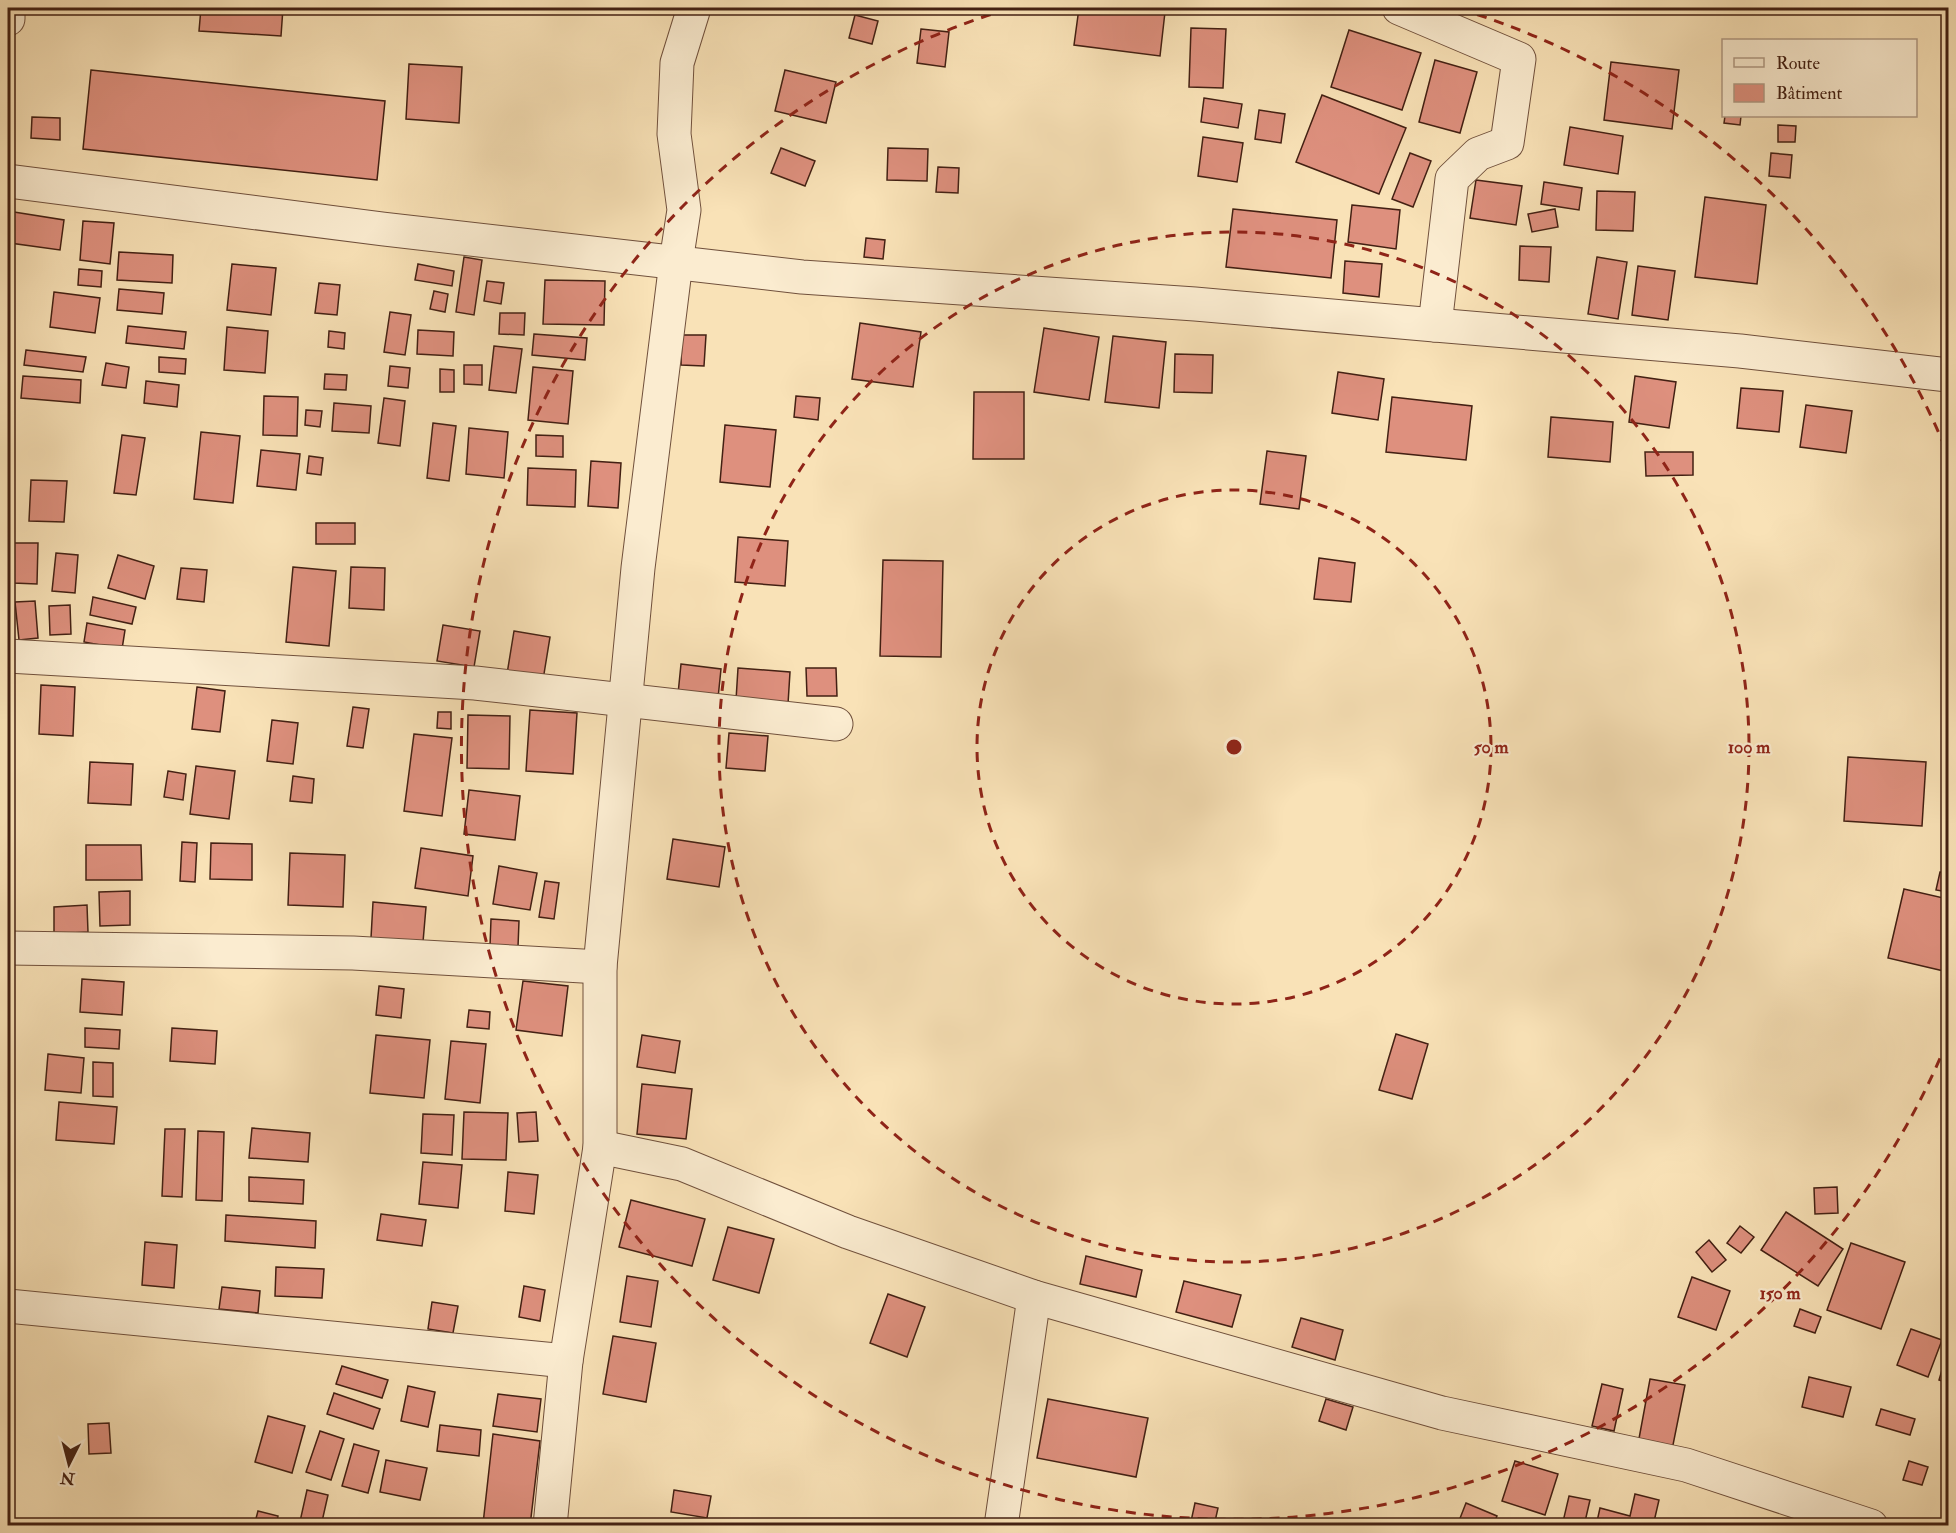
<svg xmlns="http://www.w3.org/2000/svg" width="1956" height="1533" font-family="'IM FELL Double Pica',serif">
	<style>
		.building { fill: #de907e; stroke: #432013; stroke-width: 1.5 }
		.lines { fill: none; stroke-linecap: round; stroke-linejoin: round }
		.minor-casing { stroke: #70503c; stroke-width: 35 }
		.minor { stroke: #fbecd0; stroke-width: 33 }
		.ring { fill: none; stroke: #8f2418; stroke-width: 3; stroke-dasharray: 10 8 }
		.centre { fill: #8f2418; stroke: #fbecd0; stroke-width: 3 }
		.ring-label { font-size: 18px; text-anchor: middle; font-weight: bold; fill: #8f2418; stroke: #fbecd0; stroke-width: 4.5; stroke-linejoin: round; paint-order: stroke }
	</style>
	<rect width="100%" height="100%" fill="#f9e2b7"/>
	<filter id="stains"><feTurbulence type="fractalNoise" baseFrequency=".00333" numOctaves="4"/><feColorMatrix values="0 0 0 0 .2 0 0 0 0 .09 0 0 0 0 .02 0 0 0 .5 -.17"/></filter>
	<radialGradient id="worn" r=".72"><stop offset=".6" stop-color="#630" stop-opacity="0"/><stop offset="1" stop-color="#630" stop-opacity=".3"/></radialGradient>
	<g class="building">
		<path d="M201,8h82l-2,28 -82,-5z"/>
		<path d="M1079,8h47l39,4 -5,44 -86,-11z"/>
		<path d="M855,15l23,6 -6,23 -23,-6z"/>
		<path d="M1191,28l35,1 -3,59 -34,-1z"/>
		<path d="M921,29l28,3 -4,35 -28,-4z"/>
		<path d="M1349,30l72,23 -19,57 -71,-23z"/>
		<path d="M1435,60l42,12 -17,61 -41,-11z"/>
		<path d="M1611,62l68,8 -7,59 -68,-9z"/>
		<path d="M409,64l53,3 -3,56 -53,-4z"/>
		<path d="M91,70l294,31 -8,79 -294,-31z"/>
		<path d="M785,70l51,12 -10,41 -51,-12z"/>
		<path d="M1322,95l84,33 -27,66 -83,-32z"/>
		<path d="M1204,98l38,6 -4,24 -37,-6z"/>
		<path d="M1259,110l26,4 -4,29 -26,-4z"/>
		<path d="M1725,116h16l-1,9 -16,-2z"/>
		<path d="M32,117l28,1v22l-29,-2z"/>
		<path d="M1778,125l18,1 -1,16h-17z"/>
		<path d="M1570,127l53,9 -5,38 -54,-9z"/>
		<path d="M1203,137l40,6 -6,39 -39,-6z"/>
		<path d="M781,148l34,13 -10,25 -34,-13z"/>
		<path d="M888,148l40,1 -1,32 -40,-1z"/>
		<path d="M1410,153l21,8 -18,46 -21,-8z"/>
		<path d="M1771,153l21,2 -2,23 -21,-2z"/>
		<path d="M938,167l21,1 -1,25 -22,-1z"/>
		<path d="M1476,180l46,6 -6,39 -46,-7z"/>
		<path d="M1544,182l38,6 -3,22 -38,-6z"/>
		<path d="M1597,191l38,1 -2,39 -37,-1z"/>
		<path d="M1705,197l61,8 -9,79 -62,-7z"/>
		<path d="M1352,205l48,5 -4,39 -48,-7z"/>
		<path d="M1233,209l104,11 -6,58 -105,-11z"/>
		<path d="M1555,209l3,18 -26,5 -4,-18z"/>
		<path d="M14,212l50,8 -4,30 -50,-7z"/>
		<path d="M83,221l31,2 -4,41 -30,-4z"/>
		<path d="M866,238l19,2 -2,19 -19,-2z"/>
		<path d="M1520,246l31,1 -2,35 -30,-2z"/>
		<path d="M119,252l54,3 -1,28 -55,-3z"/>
		<path d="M464,257l18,3 -8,55 -18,-3z"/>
		<path d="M1597,257l30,5 -9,57 -30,-5z"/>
		<path d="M1345,261l37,3 -3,33 -36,-4z"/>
		<path d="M232,264l44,4 -5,47 -44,-5z"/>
		<path d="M418,264l36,7 -2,15 -37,-6z"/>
		<path d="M1638,266l37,5 -7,49 -36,-5z"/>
		<path d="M79,269l23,2 -1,16 -23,-2z"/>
		<path d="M545,280l60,1 -1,44 -61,-1z"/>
		<path d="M487,281l17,2 -3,21 -17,-3z"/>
		<path d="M319,283l21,2 -3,30 -22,-2z"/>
		<path d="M119,289l45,4 -2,21 -45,-4z"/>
		<path d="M434,291l14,3 -3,18 -15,-3z"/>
		<path d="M54,292l46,6 -5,35 -45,-6z"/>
		<path d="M390,312l21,3 -6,40 -21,-3z"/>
		<path d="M500,313h25l-1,22 -25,-1z"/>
		<path d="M860,323l61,9 -8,55 -61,-8z"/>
		<path d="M128,326l58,6 -2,17 -58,-6z"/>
		<path d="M227,327l41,4 -3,42 -41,-3z"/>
		<path d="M1044,328l55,9 -10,63 -55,-8z"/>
		<path d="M418,330l36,2 -1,24 -36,-2z"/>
		<path d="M329,331l16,2 -1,16 -16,-2z"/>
		<path d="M534,334l53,4 -2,22 -53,-5z"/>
		<path d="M682,335h24l-2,31 -23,-1z"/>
		<path d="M1113,336l53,6 -7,66 -54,-6z"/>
		<path d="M494,346l28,3 -6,44 -27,-3z"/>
		<path d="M26,350l60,7 -3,15 -59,-7z"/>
		<path d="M1175,354l38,1 -1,38 -38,-1z"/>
		<path d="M159,357l27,2 -1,15 -26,-2z"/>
		<path d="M106,363l23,4 -3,21 -24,-3z"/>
		<path d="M464,365h18v20l-18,-1z"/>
		<path d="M390,366l20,2 -2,20 -20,-2z"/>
		<path d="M533,367l40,4 -5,53 -40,-4z"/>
		<path d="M440,369l14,1v22h-14z"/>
		<path d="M1338,372l46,7 -6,41 -46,-7z"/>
		<path d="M325,374l22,1 -1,15 -22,-1z"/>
		<path d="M23,376l58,4 -1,23 -59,-5z"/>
		<path d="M1635,376l41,6 -7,46 -40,-6z"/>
		<path d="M146,381l33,4 -2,22 -33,-4z"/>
		<path d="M1741,388l42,3 -4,41 -42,-4z"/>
		<path d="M974,392h50v67h-51z"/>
		<path d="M264,396l34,1 -1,39 -34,-1z"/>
		<path d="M796,396l24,2 -2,22 -24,-3z"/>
		<path d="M1392,397l80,9 -6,54 -80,-8z"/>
		<path d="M384,398l21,3 -5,45 -22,-3z"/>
		<path d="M334,403l37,3 -2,27 -37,-2z"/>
		<path d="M1806,405l46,6 -6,42 -46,-6z"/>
		<path d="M306,410l16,1 -2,16 -15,-2z"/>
		<path d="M1551,417l62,5 -3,40 -62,-5z"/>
		<path d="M433,423l23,3 -7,55 -22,-3z"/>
		<path d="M725,425l51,5 -6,57 -50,-5z"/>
		<path d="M469,428l39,4 -4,46 -38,-4z"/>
		<path d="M201,432l39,4 -7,67 -39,-4z"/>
		<path d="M122,435l23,3 -9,57 -22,-2z"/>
		<path d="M536,435l27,1v21l-27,-1z"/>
		<path d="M261,450l39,4 -4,36 -39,-4z"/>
		<path d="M1267,451l39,5 -7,53 -39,-5z"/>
		<path d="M1645,452h48v23l-47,1z"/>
		<path d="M309,456l14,2 -2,17 -14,-2z"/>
		<path d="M591,461l30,2 -3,45 -30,-2z"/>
		<path d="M528,468l48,2 -1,37 -48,-2z"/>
		<path d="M31,480l36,1 -3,41 -35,-1z"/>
		<rect x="316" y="523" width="39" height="21"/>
		<path d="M738,537l50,4 -3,45 -50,-4z"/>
		<path d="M13,543h25l-1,41 -24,-1z"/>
		<path d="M56,553l22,2 -3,38 -23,-2z"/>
		<path d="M118,555l36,11 -9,33 -37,-11z"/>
		<path d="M1319,558l36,5 -4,39 -37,-3z"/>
		<path d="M883,560l60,1 -2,96 -61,-1z"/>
		<path d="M293,567l43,4 -7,75 -43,-4z"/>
		<path d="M351,567l34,1 -1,42 -35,-2z"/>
		<path d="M181,568l26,2 -3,32 -27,-3z"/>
		<path d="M93,597l43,10 -4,17 -42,-9z"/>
		<path d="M35,601l3,37 -19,2 -4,-38z"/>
		<path d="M70,605l1,29 -21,1 -1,-29z"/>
		<path d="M87,623l38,7 -3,19 -38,-7z"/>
		<path d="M443,625l37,6 -6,36 -37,-6z"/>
		<path d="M514,631l36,6 -7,43 -36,-6z"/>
		<path d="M681,664l40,5 -3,29 -40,-4z"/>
		<path d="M738,668l52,4 -2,32 -52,-4z"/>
		<path d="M806,668h30l1,28h-30z"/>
		<path d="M41,685l34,2 -2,49 -34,-2z"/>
		<path d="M197,687l28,4 -5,41 -28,-3z"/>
		<path d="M353,707l16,2 -6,39 -16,-2z"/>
		<path d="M530,710l47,3 -4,61 -47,-3z"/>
		<path d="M438,712h13v17l-14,-1z"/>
		<path d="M468,715l42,1 -1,53 -42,-1z"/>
		<path d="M272,720l26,3 -5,41 -26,-3z"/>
		<path d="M729,733l39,3 -3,35 -39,-3z"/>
		<path d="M414,734l38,4 -10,78 -38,-5z"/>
		<path d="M1848,757l78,5 -4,64 -78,-5z"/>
		<path d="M90,762l43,2 -2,41 -43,-2z"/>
		<path d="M196,766l39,5 -6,48 -39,-5z"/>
		<path d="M168,771l18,3 -3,26 -19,-3z"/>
		<path d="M293,776l21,3 -2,24 -22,-2z"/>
		<path d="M469,790l51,6 -5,44 -51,-6z"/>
		<path d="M673,839l52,8 -6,40 -52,-8z"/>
		<path d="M182,842l15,1 -2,39 -15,-1z"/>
		<path d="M211,843l41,1v36l-42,-1z"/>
		<path d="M86,845h55l1,35h-56z"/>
		<path d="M421,848l52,8 -5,40 -53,-8z"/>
		<path d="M290,853l55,2 -2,52 -55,-2z"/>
		<path d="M499,866l38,7 -7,37 -37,-6z"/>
		<path d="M1940,872l8,1v19l-12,-2z"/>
		<path d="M545,881l14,2 -5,36 -15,-2z"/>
		<path d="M1904,889l44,10v73l-60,-14z"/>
		<path d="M130,891v34l-30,1 -1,-34z"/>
		<path d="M373,902l53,5 -3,35 -52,-4z"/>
		<path d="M87,905l1,27 -34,2v-27z"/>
		<path d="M491,919l28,2 -1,26 -28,-1z"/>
		<path d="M82,979l42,3 -2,33 -42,-3z"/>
		<path d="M523,981l45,5 -6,50 -46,-6z"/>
		<path d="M379,986l25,3 -3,29 -25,-3z"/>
		<path d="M469,1010l21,2 -1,17 -22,-2z"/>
		<path d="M85,1028l35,2 -1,19 -34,-2z"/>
		<path d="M172,1028l45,3 -2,33 -45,-3z"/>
		<path d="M1396,1034l32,10 -16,55 -33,-9z"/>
		<path d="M376,1035l54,5 -6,58 -54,-5z"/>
		<path d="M642,1035l38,6 -5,32 -38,-6z"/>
		<path d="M451,1041l35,3 -6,59 -35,-4z"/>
		<path d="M48,1054l36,4 -3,35 -36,-3z"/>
		<path d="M93,1062l20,1v34l-20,-1z"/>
		<path d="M642,1084l50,5 -6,50 -49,-5z"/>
		<path d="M59,1102l58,5 -3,37 -58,-4z"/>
		<path d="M464,1112l44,1 -2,47 -44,-1z"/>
		<path d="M536,1112l2,29 -19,1 -2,-29z"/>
		<path d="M423,1114l31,1 -2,40 -31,-2z"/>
		<path d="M252,1128l58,5 -2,29 -59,-4z"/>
		<path d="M165,1129h20l-3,68 -20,-1z"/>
		<path d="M198,1131l26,1 -2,69 -26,-1z"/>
		<path d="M423,1162l39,3 -4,43 -39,-4z"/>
		<path d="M508,1172l30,3 -4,39 -29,-3z"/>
		<path d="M249,1177l55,3 -1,24 -54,-3z"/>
		<path d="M1837,1187l1,26 -23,1 -1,-26z"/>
		<path d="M631,1200l74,19 -13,47 -73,-19z"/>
		<path d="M1786,1212l57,37 -25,37 -57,-36z"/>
		<path d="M381,1214l45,6 -4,26 -45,-6z"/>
		<path d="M226,1215l90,6 -1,27 -90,-7z"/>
		<path d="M1740,1226l14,11 -13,16 -14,-10z"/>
		<path d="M728,1227l46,12 -15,54 -46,-13z"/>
		<path d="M1709,1240l17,20 -14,12 -16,-20z"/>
		<path d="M145,1242l32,3 -3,43 -32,-3z"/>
		<path d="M1851,1243l54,19 -24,67 -54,-19z"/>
		<path d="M1086,1256l56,14 -6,27 -56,-13z"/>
		<path d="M276,1267l48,2 -2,29 -47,-2z"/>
		<path d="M627,1276l31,5 -7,46 -31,-5z"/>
		<path d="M1692,1277l38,14 -14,39 -38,-13z"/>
		<path d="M1184,1281l57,14 -9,32 -56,-15z"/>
		<path d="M524,1286l21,4 -5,31 -21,-4z"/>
		<path d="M222,1287l38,4 -2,22 -39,-4z"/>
		<path d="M888,1294l37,13 -18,50 -37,-14z"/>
		<path d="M432,1302l26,4 -5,27 -25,-4z"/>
		<path d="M1800,1309l21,8 -6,16 -21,-7z"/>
		<path d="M1301,1318l42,12 -8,30 -43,-13z"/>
		<path d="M1911,1329l31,11 -14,37 -31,-12z"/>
		<path d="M613,1336l43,7 -10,59 -43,-8z"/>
		<path d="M1948,1350v33l-9,-3z"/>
		<path d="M342,1366l46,14 -6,18 -46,-14z"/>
		<path d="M1809,1377l42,10 -8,30 -41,-10z"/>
		<path d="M1650,1379l35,6 -13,65 -34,-6z"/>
		<path d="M1602,1384l21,5 -9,42 -22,-5z"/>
		<path d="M408,1386l27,6 -7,35 -27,-6z"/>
		<path d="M334,1393l46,16 -7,20 -46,-15z"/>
		<path d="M498,1394l43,5 -4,33 -44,-6z"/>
		<path d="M1048,1399l100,19 -12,59 -99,-19z"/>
		<path d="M1326,1399l27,8 -7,23 -27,-9z"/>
		<path d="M1881,1409l34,10 -5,16 -34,-10z"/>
		<path d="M268,1416l37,10 -13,47 -37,-11z"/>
		<path d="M109,1423l2,30 -22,1 -1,-30z"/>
		<path d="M440,1425l41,5 -2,26 -42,-5z"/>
		<path d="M320,1431l24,8 -13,41 -25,-8z"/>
		<path d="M493,1434l47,7 -10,85 -47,-2z"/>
		<path d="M354,1444l25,7 -11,42 -26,-7z"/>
		<path d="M386,1460l41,8 -7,32 -40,-8z"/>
		<path d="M1515,1461l43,13 -13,41 -43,-14z"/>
		<path d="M1909,1461l19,6 -6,18 -19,-5z"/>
		<path d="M307,1490l21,5 -7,31h-22z"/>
		<path d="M674,1490l37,6 -4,22 -36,-6z"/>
		<path d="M1635,1494l24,6 -6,26h-57l4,-18 30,8z"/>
		<path d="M1569,1496l21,4 -6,26h-22z"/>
		<path d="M1195,1503l23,5 -4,18h-24z"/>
		<path d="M1466,1503l31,13 -4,10h-36z"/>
		<path d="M258,1511l20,5 -2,10h-22z"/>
	</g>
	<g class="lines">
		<defs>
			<g id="minor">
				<path d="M1399,8l120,51 -12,84 -29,11 -26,25 -17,146"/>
				<path d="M8,19v-11"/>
				<path d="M8,181l375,48 419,48 393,27 240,21 305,26 208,24"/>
				<path d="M8,656l467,27 361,41"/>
				<path d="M8,948l345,5 247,14"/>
				<path d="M600,1147l82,17 166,68 186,65 408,116 244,52 185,61"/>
				<path d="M8,1306l558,55"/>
				<path d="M550,1526l16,-165 34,-214v-180l38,-399 38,-306 8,-52 -10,-76 3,-71 17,-55"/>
				<path d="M1001,1526l33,-229"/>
			</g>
		</defs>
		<use href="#minor" class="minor-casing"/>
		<use href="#minor" class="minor"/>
	</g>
	<g class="ring">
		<circle cx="1234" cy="747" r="257"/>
		<circle cx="1234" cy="747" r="515"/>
		<path d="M1947 1042A772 772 0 1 1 1008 9M1460 9A772 772 0 0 1 1947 452"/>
	</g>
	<circle cx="1234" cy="747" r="9" class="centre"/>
	<g class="ring-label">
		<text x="1491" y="753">50 m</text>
		<text x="1749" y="753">100 m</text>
		<text x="1780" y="1299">150 m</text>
	</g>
	<rect width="1956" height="1533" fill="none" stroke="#f9e2b7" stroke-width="30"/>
	<rect x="9" y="9" width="1938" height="1515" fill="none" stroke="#432013" stroke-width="3"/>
	<rect x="15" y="15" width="1926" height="1503" fill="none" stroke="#432013" stroke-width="1.5"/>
	<rect x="1722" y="39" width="195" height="78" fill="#fbecd0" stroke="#b19a84" stroke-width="1.5"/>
	<rect x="1734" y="58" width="30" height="9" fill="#fbecd0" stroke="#b19a84" stroke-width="1.5"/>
	<text x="1776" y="69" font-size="18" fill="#432013">Route</text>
	<rect x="1734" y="84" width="30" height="18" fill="#de907e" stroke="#b19a84" stroke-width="1.5"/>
	<text x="1776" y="99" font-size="18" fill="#432013">Bâtiment</text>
	<g transform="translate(69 1464) rotate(186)" stroke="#fbecd0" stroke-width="4.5" paint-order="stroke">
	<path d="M0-4.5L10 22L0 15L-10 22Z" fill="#432013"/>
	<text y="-9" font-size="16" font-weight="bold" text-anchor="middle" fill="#432013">N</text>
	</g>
	<rect width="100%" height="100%" filter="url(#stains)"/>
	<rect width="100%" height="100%" fill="url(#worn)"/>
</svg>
